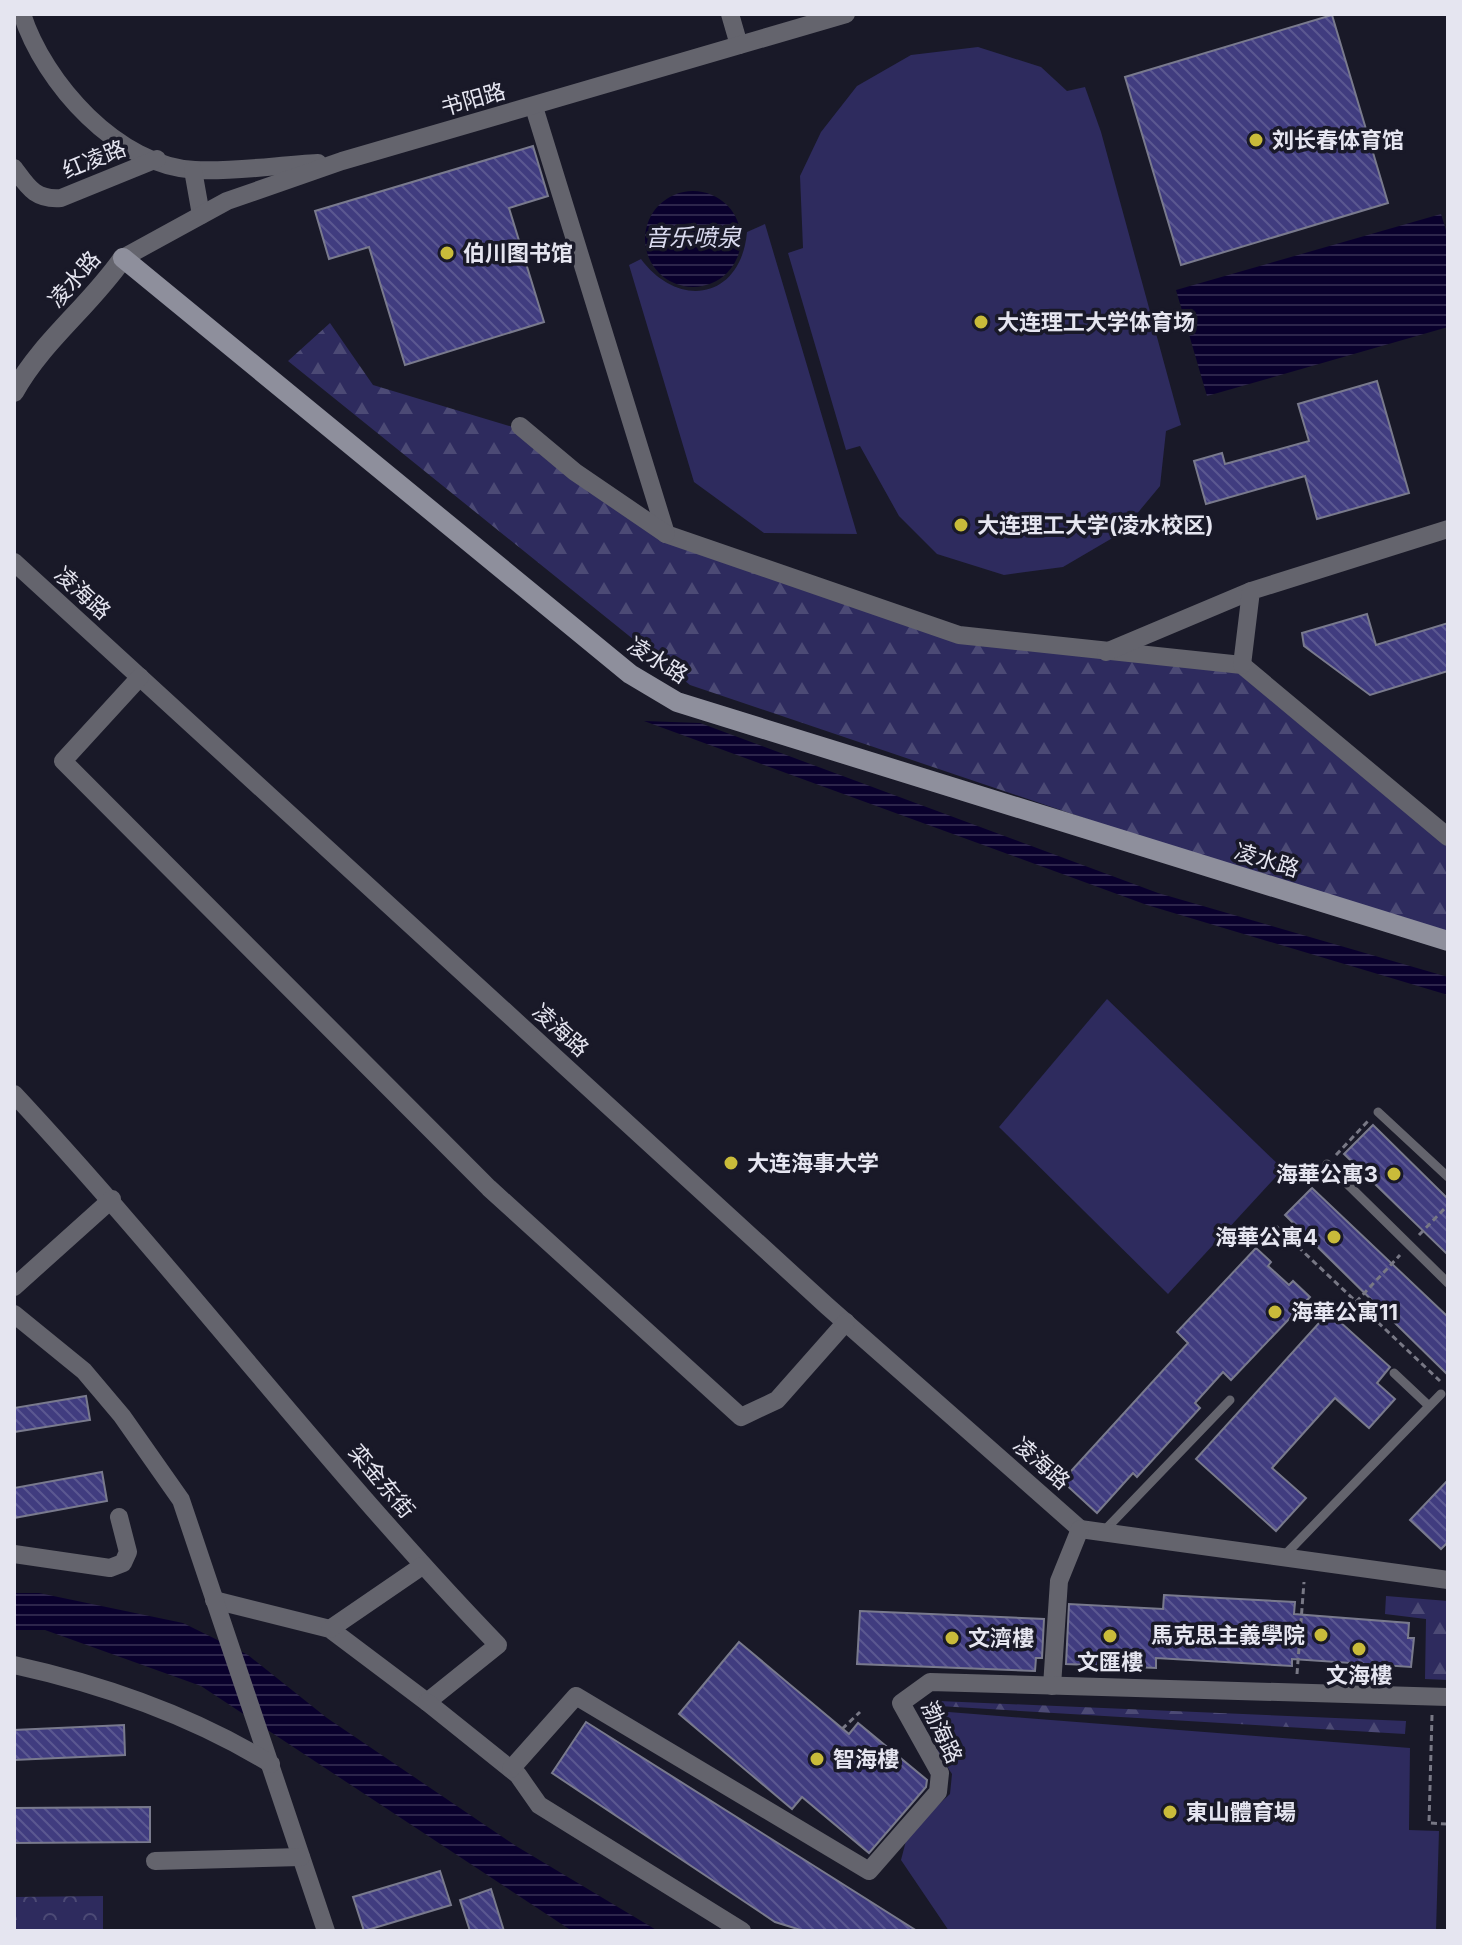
<svg xmlns="http://www.w3.org/2000/svg" width="1462" height="1945" font-family="Inter,'Noto Sans SC',sans-serif">
	<style>
		.green { fill: #2e2b5e }
		.forest { fill: url(#forest-firs) }
		.park { fill: url(#park-crowns) }
		.water { fill: url(#water-rules) }
		.building { fill: url(#building-back-hatch); stroke: #797a8d; stroke-width: 2 }
		.lines { fill: none; stroke-linecap: round; stroke-linejoin: round }
		.path { stroke: #787885; stroke-width: 3; stroke-dasharray: 6 4; stroke-linecap: butt }
		.service { stroke: #64646d; stroke-width: 9 }
		.minor { stroke: #64646d; stroke-width: 18 }
		.tertiary { stroke: #64646d; stroke-width: 20 }
		.secondary { stroke: #8e8f9c; stroke-width: 20 }
		.poi-dot { fill: #c9bb3a; stroke: #191928; stroke-width: 3 }
		.labels { text-anchor: middle; stroke-width: 7; stroke-linejoin: round; paint-order: stroke }
		.street-label { font-size: 22px; fill: #e5e5f0; stroke: #191928 }
		.poi-label { font-size: 22px; font-weight: bold; fill: #e5e5f0; stroke: #191928; text-anchor: start }
		.water-label { font-size: 24px; font-style: italic; fill: #dbdcf1; stroke: #191928 }
	</style>
	<defs>
		<pattern id="forest-firs" width="22" height="20" patternUnits="userSpaceOnUse" patternTransform="scale(2)"><rect width="22" height="20" fill="#2e2b5e"/><path d="M5 1l3.5 6h-7zM16 11l3.5 6h-7z" fill="#4c4a75"/></pattern>
		<pattern id="park-crowns" width="20" height="18" patternUnits="userSpaceOnUse" patternTransform="scale(2)"><rect width="20" height="18" fill="#2e2b5e"/><path d="M2 6a3 3 0 1 1 6 0M12 15a3 3 0 1 1 6 0" fill="none" stroke="#4c4a75"/></pattern>
		<pattern id="water-rules" width="6" height="5" patternUnits="userSpaceOnUse" patternTransform="scale(2)"><rect width="6" height="5" fill="#09002c"/><path d="M0 2.5h6" fill="none" stroke="#2d254b"/></pattern>
		<pattern id="building-back-hatch" width="6" height="6" patternUnits="userSpaceOnUse" patternTransform="scale(2)"><rect width="6" height="6" fill="#403c7f"/><path d="M-1 5l2 2M0 0l6 6M5-1l2 2" fill="none" stroke="#5b5891"/></pattern>
	</defs>
	<rect width="100%" height="100%" fill="#191928"/>
	<g class="green">
		<path d="M978,47l63,20 26,24 18,-4 16,45 80,293 -15,6 -6,55 -39,47 -58,34 -59,8 -67,-21 -38,-38 -39,-70 -14,4 -58,-197 15,-5 -3,-72 21,-44 36,-46 54,-31z"/>
		<path d="M765,224l92,310 -93,-1 -70,-51 -65,-217 12,-6c38,51 100,40 106,-27z"/>
		<path d="M1107,999l176,170 -115,125 -169,-167z"/>
		<path d="M936,1711l474,37 -1,82 30,1 -3,100h-487l-48,-71 7,-27 42,-39 2,-20 -15,-23z"/>
	</g>
	<g class="forest">
		<path d="M330,323l43,62 153,46 140,103 293,101 283,30 206,173v103l-758,-256 -402,-324z"/>
		<path d="M1386,1596l62,5v79l-23,-1 1,-60 -41,-5z"/>
		<path d="M939,1701l467,20 -1,13 -466,-28z"/>
	</g>
	<path class="park" d="M103,1896v35h-89v-34z"/>
	<g class="water">
		<circle cx="693" cy="239" r="48"/>
		<path d="M1441,214l7,23v90l-241,69 -31,-106z"/>
		<path d="M644,721l56,2 458,170 290,84v18l-301,-90z"/>
		<path d="M14,1593h25l144,30 65,32 79,63 189,128 142,85h-86l-371,-245 -156,-56h-31z"/>
	</g>
	<g class="building">
		<path d="M1332,15l56,188 -207,62 -56,-188z"/>
		<path d="M533,146l15,50 -39,12 35,114 -139,43 -36,-118 -40,12 -14,-48z"/>
		<path d="M1377,381l32,112 -92,26 -12,-43 -99,28 -12,-43 28,-8 3,11 84,-23 -11,-37z"/>
		<path d="M1367,614l9,31 72,-22v48l-78,24 -66,-49 -2,-13z"/>
		<path d="M1373,1125l75,74v56l-104,-101z"/>
		<path d="M1312,1188l136,129v58l-163,-160z"/>
		<path d="M1256,1248l15,14 -3,4 21,19 4,-4 17,16 -79,83 -8,-8 -28,31 5,5 -63,69 -4,-4 -36,40 -35,-32 126,-138 -11,-11z"/>
		<path d="M1329,1312l61,55 -13,16 18,16 -26,29 -34,-30 -63,70 34,30 -30,33 -80,-72z"/>
		<path d="M86,1396l4,24 -76,12v-24z"/>
		<path d="M102,1472l5,29 -93,17v-30z"/>
		<path d="M1448,1480v62l-7,7 -31,-29z"/>
		<path d="M1164,1595l131,7 -1,12 115,9 -1,15h6l-3,29 -119,-8v7l-136,-8v10l-90,-4 3,-60 94,5z"/>
		<path d="M860,1611l184,8 -2,39h-6l-1,13 -178,-7z"/>
		<path d="M739,1642l110,92 9,-11 69,57 -1,7 -57,66 -67,-56 -10,12 -113,-95z"/>
		<path d="M586,1722l331,209h-113l-29,-9 -223,-149z"/>
		<path d="M124,1725l1,30 -111,5v-30z"/>
		<path d="M150,1807v35l-136,1v-35z"/>
		<path d="M440,1871l11,34 -87,26 -11,-34z"/>
		<path d="M491,1889l13,42h-34l-10,-31z"/>
	</g>
	<g class="lines">
		<g class="path">
			<path d="M1336,1155l33,-35"/>
			<path d="M1276,1226l164,155"/>
			<path d="M1419,1235l29,-30"/>
			<path d="M1356,1302l44,-47"/>
			<path d="M1297,1674l7,-92"/>
			<path d="M1432,1715l-3,108 19,1"/>
			<path d="M842,1729l18,-17"/>
		</g>
		<g class="service">
			<path d="M1378,1112l70,65"/>
			<path d="M1327,1164l121,119"/>
			<path d="M1394,1373l35,33"/>
			<path d="M1103,1532l127,-132"/>
			<path d="M1282,1558l159,-164"/>
		</g>
		<g class="minor">
			<path d="M22,14c22,69 96,152 173,156 40,2 83,-5 123,-7"/>
			<path d="M730,14l9,31"/>
			<path d="M534,107l132,427 293,101 283,30 206,172"/>
			<path d="M14,168c14,19 21,32 47,30l96,-39"/>
			<path d="M193,170l8,45"/>
			<path d="M123,258l104,-57 115,-40 504,-147"/>
			<path d="M520,426l55,46 91,62"/>
			<path d="M14,562l813,744 253,223"/>
			<path d="M1106,652l145,-61"/>
			<path d="M1242,665l9,-74 197,-62"/>
			<path d="M140,677l-77,84 426,427 252,229 36,-17 69,-78"/>
			<path d="M14,1094c167,179 314,375 484,551l-71,57 -97,-73 -116,-29"/>
			<path d="M14,1287l98,-88"/>
			<path d="M14,1314l70,57 38,45 59,84 145,431"/>
			<path d="M1080,1529l368,51"/>
			<path d="M14,1554l96,14 13,-5 5,-11 -9,-35"/>
			<path d="M330,1629l92,-63"/>
			<path d="M14,1665c91,20 177,50 257,99"/>
			<path d="M1052,1686l7,-105 21,-52"/>
			<path d="M427,1702l91,73 21,30 203,126"/>
			<path d="M511,1769l65,-73 293,175 69,-79 2,-19 -39,-70 29,-21 518,15"/>
			<path d="M155,1861l146,-4"/>
		</g>
		<path class="tertiary" d="M14,392c28,-51 76,-86 109,-134"/>
		<path class="secondary" d="M123,258l507,416 47,28 771,239"/>
	</g>
	<g class="poi-dot">
		<circle cx="1256" cy="140" r="8"/>
		<circle cx="447" cy="253" r="8"/>
		<circle cx="981" cy="322" r="8"/>
		<circle cx="961" cy="525" r="8"/>
		<circle cx="731" cy="1163" r="8"/>
		<circle cx="1394" cy="1174" r="8"/>
		<circle cx="1334" cy="1237" r="8"/>
		<circle cx="1275" cy="1312" r="8"/>
		<circle cx="1321" cy="1635" r="8"/>
		<circle cx="1110" cy="1636" r="8"/>
		<circle cx="952" cy="1638" r="8"/>
		<circle cx="1359" cy="1649" r="8"/>
		<circle cx="817" cy="1759" r="8"/>
		<circle cx="1170" cy="1812" r="8"/>
	</g>
	<g class="labels">
		<g class="street-label">
			<text transform="translate(473 99) rotate(-16)" y="8">书阳路</text>
			<text transform="translate(94 159) rotate(-22)" y="8">红凌路</text>
			<text transform="translate(74 279) rotate(-49)" y="8">凌水路</text>
			<text transform="translate(83 593) rotate(42)" y="8">凌海路</text>
			<text transform="translate(658 660) rotate(32)" y="8">凌水路</text>
			<text transform="translate(1267 860) rotate(17)" y="8">凌水路</text>
			<text transform="translate(561 1030) rotate(42)" y="8">凌海路</text>
			<text transform="translate(1042 1463) rotate(41)" y="8">凌海路</text>
			<text transform="translate(382 1481) rotate(50)" y="8">栾金东街</text>
			<text transform="translate(942 1732) rotate(65)" y="8">渤海路</text>
		</g>
		<g class="poi-label">
			<text x="1272" y="148">刘长春体育馆</text>
			<text x="463" y="261">伯川图书馆</text>
			<text x="997" y="330">大连理工大学体育场</text>
			<text x="977" y="533">大连理工大学(凌水校区)</text>
			<text x="747" y="1171">大连海事大学</text>
			<text x="1378" y="1182" text-anchor="end">海華公寓3</text>
			<text x="1318" y="1245" text-anchor="end">海華公寓4</text>
			<text x="1291" y="1320">海華公寓11</text>
			<text x="1305" y="1643" text-anchor="end">馬克思主義學院</text>
			<text x="968" y="1646">文濟樓</text>
			<text x="1110" y="1670" text-anchor="middle">文匯樓</text>
			<text x="1359" y="1683" text-anchor="middle">文海樓</text>
			<text x="833" y="1767">智海樓</text>
			<text x="1186" y="1820">東山體育場</text>
		</g>
		<g class="water-label">
			<text x="693" y="246">音乐喷泉</text>
		</g>
	</g>
	<rect width="1462" height="1945" fill="none" stroke="#e5e5f0" stroke-width="32"/>
</svg>
